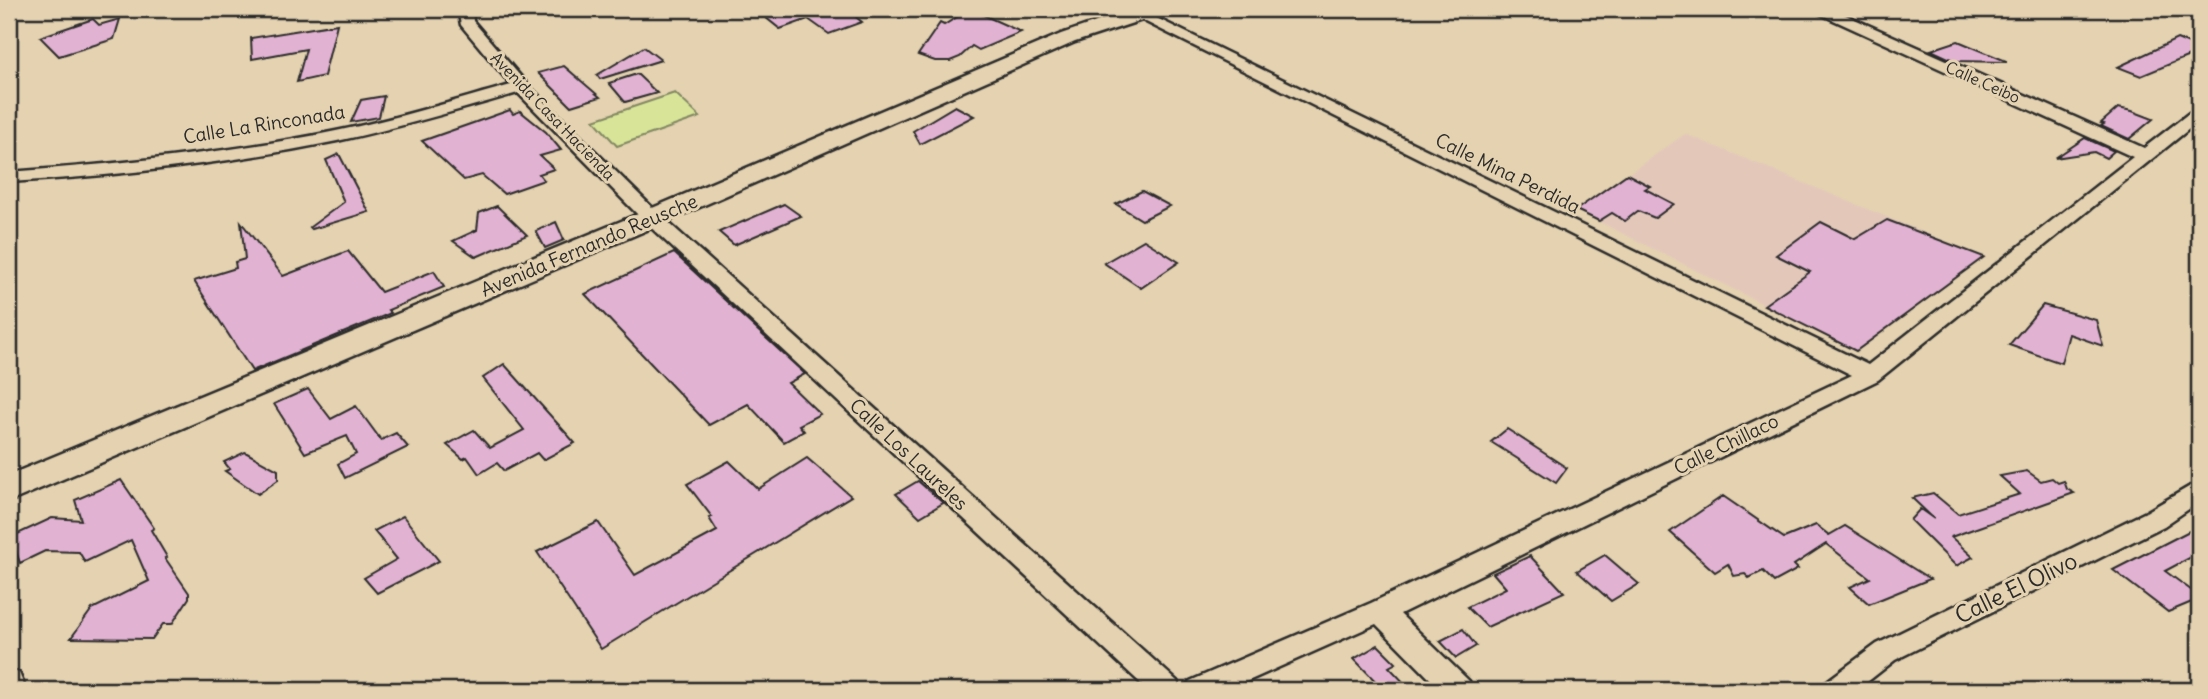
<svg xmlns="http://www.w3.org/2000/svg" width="2208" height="699" font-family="Delius,sans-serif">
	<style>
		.built { fill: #e3c8ba }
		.green { fill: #d8e598; stroke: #828862; stroke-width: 2 }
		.building { fill: #e2b2d2; stroke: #2b2b2b; stroke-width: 2 }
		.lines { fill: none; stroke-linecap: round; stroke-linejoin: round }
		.street-casing { stroke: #2b2b2b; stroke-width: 5 }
		.secondary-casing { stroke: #2b2b2b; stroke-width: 5 }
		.street { fill: #e4d2b0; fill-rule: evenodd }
		.secondary { fill: #e4d2b0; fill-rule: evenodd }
		.labels { text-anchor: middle; stroke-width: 6; stroke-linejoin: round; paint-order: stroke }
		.far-street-label { font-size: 16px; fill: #2b2b2b; stroke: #e4d2b0 }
		.street-label { font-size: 19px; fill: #2b2b2b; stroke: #e4d2b0 }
		.near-street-label { font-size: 23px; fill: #2b2b2b; stroke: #e4d2b0 }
	</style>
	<rect width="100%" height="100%" fill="#e4d2b0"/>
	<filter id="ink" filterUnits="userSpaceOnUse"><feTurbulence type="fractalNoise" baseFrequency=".0143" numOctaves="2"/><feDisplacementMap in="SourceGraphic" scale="14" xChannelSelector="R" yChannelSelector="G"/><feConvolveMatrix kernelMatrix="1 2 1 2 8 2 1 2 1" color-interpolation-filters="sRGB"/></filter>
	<g filter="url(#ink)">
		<path class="built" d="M1685,134l299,123 -128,94 -280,-141z"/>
		<path class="green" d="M675,93l25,24 -83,29 -23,-26z"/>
		<g class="building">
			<path d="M755,9h91l16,13 -33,12 -21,-15 -28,10z"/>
			<path d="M970,9l51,23 -42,18 -7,-4 -12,11 -10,4h-15l-17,-6 22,-32 4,2z"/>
			<path d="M93,19l6,6 21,-6 -6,20 -55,17 -19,-19z"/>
			<path d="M337,24l-13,52 -27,6 9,-33 -54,10 -1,-21z"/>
			<path d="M2177,39l22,9v4l-58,24 -23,-9z"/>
			<path d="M1958,41l48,20v1l-51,-1 -24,-11z"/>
			<path d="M644,47l17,13 -61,19 -3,-4z"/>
			<path d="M564,66l36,31 -29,9 -33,-33z"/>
			<path d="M637,74l20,19 -32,9 -16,-19z"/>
			<path d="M384,96l-5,21 -28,5 10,-22z"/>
			<path d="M955,106l19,10 -54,28 -7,-13z"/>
			<path d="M2118,108l14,3 21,8 -24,20 -28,-13 3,-2 -3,-1z"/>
			<path d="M510,110l3,4 7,-3 26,21 15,18 -21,6 14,13 -15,5 5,6 -40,14 -22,-19 -18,5 -42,-39z"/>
			<path d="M2085,138l29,13 -8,7 -12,-6 -39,6z"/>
			<path d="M339,154l30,58 -57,17 -2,-2 34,-25 -18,-42z"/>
			<path d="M1627,174l23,12 -5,3 29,15 -19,14 -17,-7 -13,10 -13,-8 -13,8 -23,-11z"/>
			<path d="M1142,191l28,15 -28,14 -26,-16z"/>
			<path d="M784,204l17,12 -67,29 -15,-13z"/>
			<path d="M497,206l30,29 -51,22 -23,-16 24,-11 2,-17z"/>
			<path d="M1887,220l97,37 -128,94 -92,-46 46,-33 -34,-17 45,-33 34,17z"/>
			<path d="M241,222l42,54 65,-25 33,41 53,-21 10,16 -56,23 3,3 -139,58 -58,-90 42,-13 -1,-6 10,-3z"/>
			<path d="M556,222l8,18 -19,8 -9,-17z"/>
			<path d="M1144,240l35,22 -38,26 -37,-25z"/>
			<path d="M674,253l131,121 -17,9 32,31 -21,11 5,6 -20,11 -36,-38 -39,21 -124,-131z"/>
			<path d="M2043,305l53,15 7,26 -34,-12 -8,29 -52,-18z"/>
			<path d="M504,364l71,79 -32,17 -6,-7 -33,18 -7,-8 -18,11 -12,-17 -4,2 -16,-14 27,-15 16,18 34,-18 -41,-52z"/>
			<path d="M308,389l23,30 25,-13 25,34 15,-7 12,14 -63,31 -7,-14 18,-10 -9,-18 -42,17 -31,-49z"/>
			<path d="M1507,429l60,39 -11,15 -65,-41z"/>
			<path d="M245,452l33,18v10l-20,14 -33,-23 5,-2 -6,-7z"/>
			<path d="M807,458l44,38 -250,153 -64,-97 61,-30 37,53 82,-44 -8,-13 3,-1 -25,-33 42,-23 29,28z"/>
			<path d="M2027,471l14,10 11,-3 6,5 6,-2 3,8 7,4 -123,44 22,20 -17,9 -46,-46 10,-11 14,10 -22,-21 21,-5 25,21 62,-20 -20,-18z"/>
			<path d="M121,480l33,48 -3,2 16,27 -2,1 24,35v5l-17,26h-9l-11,15 -81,-1 21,-29 57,-28 -18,-41 -46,22 -6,-10 -34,-1 -25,12 -9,-26 41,-19 29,2 -6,-20z"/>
			<path d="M918,481l25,22 -23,14 -24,-23z"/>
			<path d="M1723,496l61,42 32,-13 13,10 16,-9 85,53 -61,25 -19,-17 20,-9 -44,-34 -32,21 4,4 -24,13 -11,-11 -14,7 -4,-4 -11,2 -6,-12 -13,8 -45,-40z"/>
			<path d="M403,516l36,45 -62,32 -13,-15 33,-19 -23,-28z"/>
			<path d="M2199,526v27l-34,18 34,25v3l-31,13 -55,-42z"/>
			<path d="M1605,555l34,29 -28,17 -34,-30z"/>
			<path d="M1530,556l34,36 -77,35 -20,-20 39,-19 -13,-15z"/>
			<path d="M1463,629l13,17 -20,12 -16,-17z"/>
			<path d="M1378,645l18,18 -7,4 22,23h-27l-30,-31z"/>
		</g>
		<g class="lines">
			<defs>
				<g id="street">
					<path d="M458,9h14l1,12 54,63 132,130 518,467 4,9h-33l-503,-468 -127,-129c-60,17 -120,35 -181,48 -107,22 -219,35 -328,41v-10c109,-8 219,-19 327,-41 59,-12 117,-30 175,-46l-50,-60z"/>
					<path d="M1120,9h18l730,356 265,-208 -317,-145 -2,-3h18l312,139 49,-38 6,-2v13l-321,259 -478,234 69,67 4,9h-32l-65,-66 -148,66h-42l4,-9 181,-78 481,-228z"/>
					<path d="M2199,481v21l-35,24 -269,134 -38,30h-34l4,-9 50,-37 269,-132z"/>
					<path d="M9,669l10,4 7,17h-17z"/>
				</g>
				<path id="secondary" d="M1134,9h47l-3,4 -36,7 -67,22 -414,182 -652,278v-27l634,-263 418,-178z"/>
			</defs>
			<use href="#street" class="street-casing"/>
			<use href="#secondary" class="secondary-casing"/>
			<use href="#street" class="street"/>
			<use href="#secondary" class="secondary"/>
		</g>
	</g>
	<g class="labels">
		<g class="far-street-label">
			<text transform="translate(1983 82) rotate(24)" y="6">Calle Ceibo</text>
			<text transform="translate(553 116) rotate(46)" y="6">Avenida Casa Hacienda</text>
		</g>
		<g class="street-label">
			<text transform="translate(264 124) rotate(-9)" y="7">Calle La Rinconada</text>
			<text transform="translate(1508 173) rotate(26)" y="7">Calle Mina Perdida</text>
			<text transform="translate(589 245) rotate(-23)" y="7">Avenida Fernando Reusche</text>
			<text transform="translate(1726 444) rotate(-26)" y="7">Calle Chillaco</text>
			<text transform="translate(909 454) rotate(43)" y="7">Calle Los Laureles</text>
		</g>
		<g class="near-street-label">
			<text transform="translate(2016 588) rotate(-26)" y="8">Calle El Olivo</text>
		</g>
	</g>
	<rect width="2208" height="699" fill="none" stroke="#e4d2b0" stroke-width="35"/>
	<rect x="18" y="18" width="2173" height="664" fill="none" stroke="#2b2b2b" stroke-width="2.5" filter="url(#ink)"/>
</svg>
